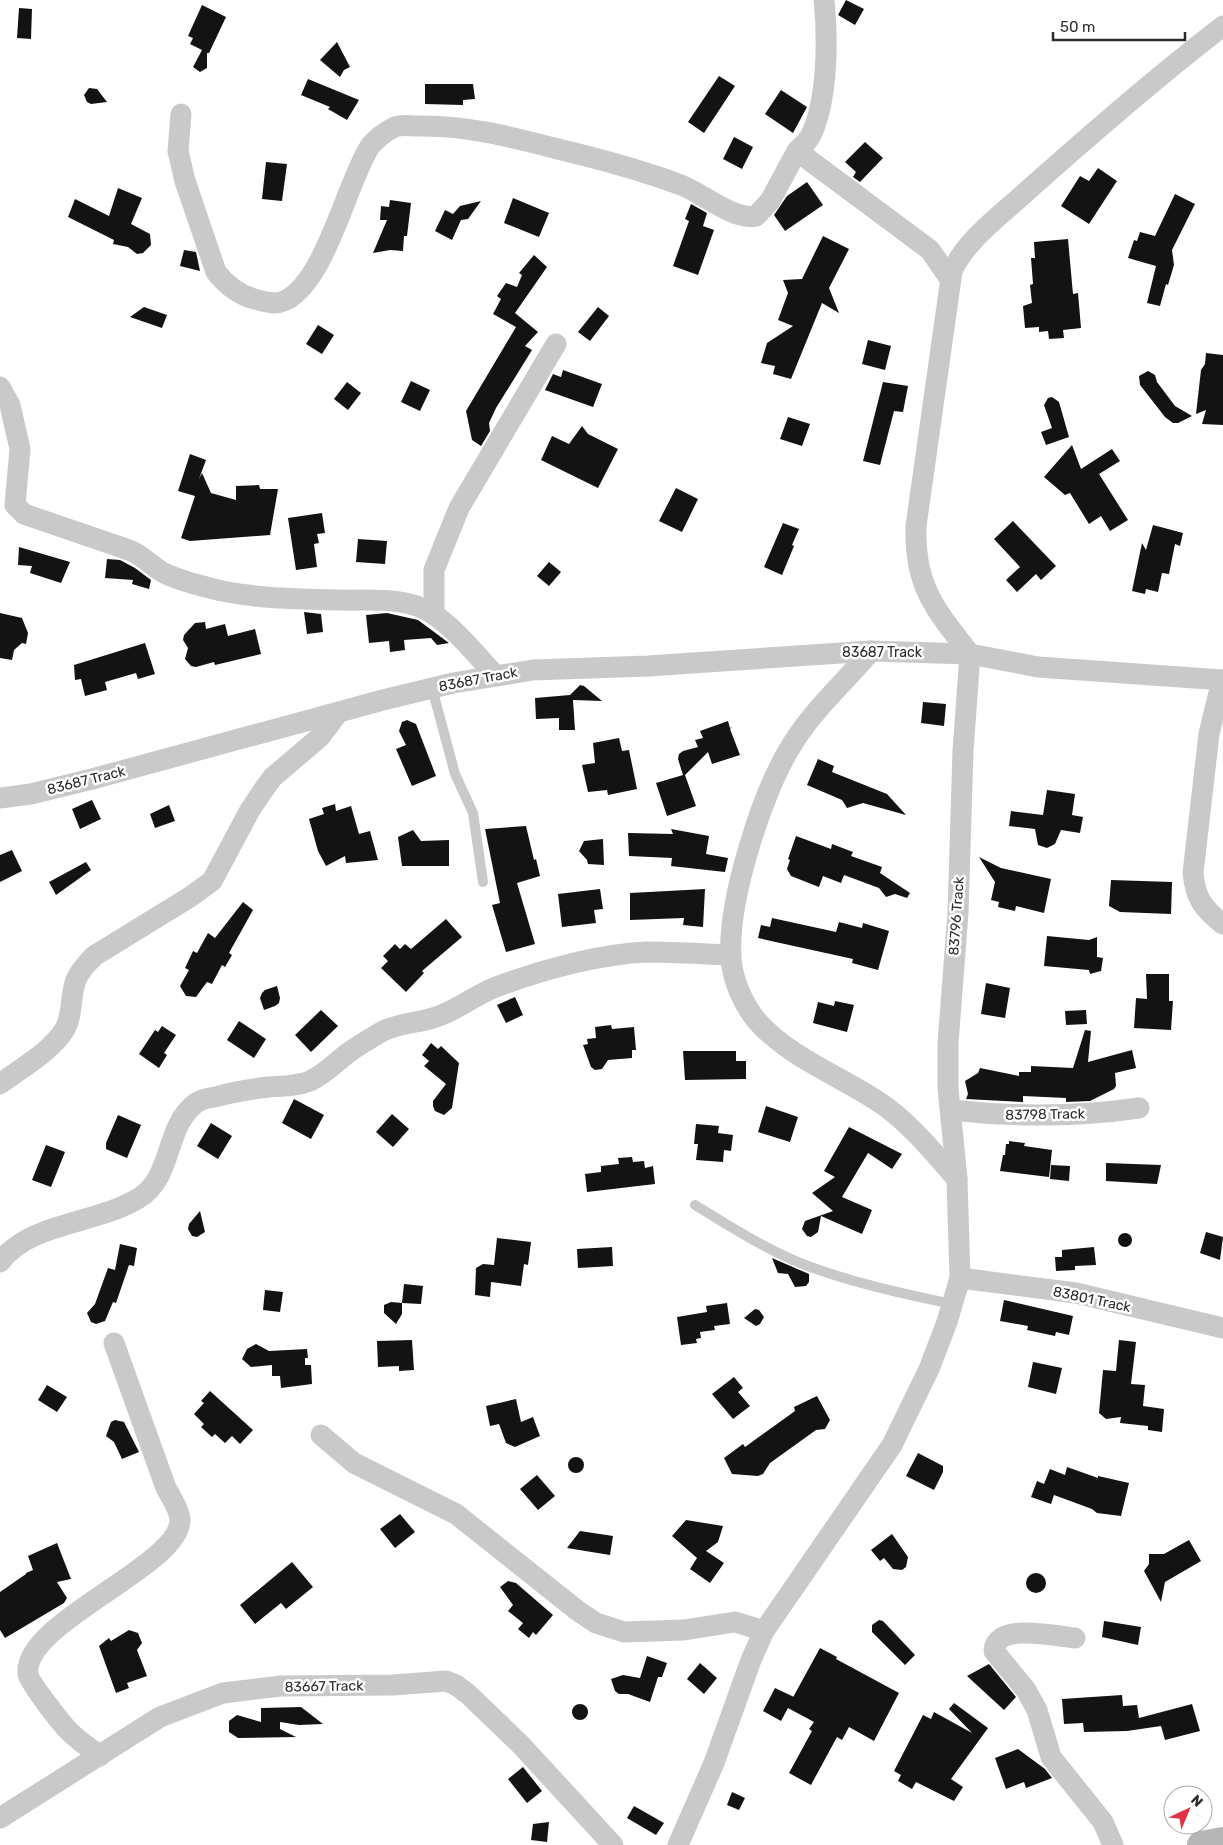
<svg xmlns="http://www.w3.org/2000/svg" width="1223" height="1845" font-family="Rubik,sans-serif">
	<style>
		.building { fill: #131313 }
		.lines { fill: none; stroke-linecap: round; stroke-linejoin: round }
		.lane { stroke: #c9c9c9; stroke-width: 10 }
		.street { stroke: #c9c9c9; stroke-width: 21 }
		.secondary { stroke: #b6b6b6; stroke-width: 28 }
		.labels { text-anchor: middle; stroke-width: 5; stroke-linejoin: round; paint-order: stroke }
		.street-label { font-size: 14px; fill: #2c2c2c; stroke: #fff }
	</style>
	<rect width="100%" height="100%" fill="#fff"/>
	<g class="building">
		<path d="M846,0l18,9 -9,16 -17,-10z"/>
		<path d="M202,5l24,12 -17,36h-2v15l-7,4 -7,-5 9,-17 -12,-6 3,-6 -5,-2z"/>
		<path d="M19,8l13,1 -1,30 -14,-1z"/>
		<path d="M337,42l13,25 -6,3 -4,7 -20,-17z"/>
		<path d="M719,76l16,10 -31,47 -16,-11z"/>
		<path d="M308,79l51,21 -12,20 -19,-11 2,-2 -29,-12z"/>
		<path d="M425,84h48l2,15 -12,1v5l-38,-1z"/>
		<path d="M89,88l8,1 10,13 -16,2 -4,-2 -3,-7z"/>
		<path d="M781,90l26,17 -14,26 -28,-19z"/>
		<path d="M734,137l19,10 -11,22 -19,-10z"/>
		<path d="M865,142l18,16 -23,24 -7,-5 3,-5 -11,-10z"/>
		<path d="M266,162l21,2 -5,37 -20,-2z"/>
		<path d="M1098,168l19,13 -28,43 -28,-18 19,-30 9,5z"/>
		<path d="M807,182l16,23 -38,26 -11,-16 13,-19z"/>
		<path d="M118,188l24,10 -11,26 19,10 1,11 -8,8 -6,1 -9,-7 -15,-3 1,-4 -46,-23 7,-18 34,17z"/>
		<path d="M1175,194l20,10 -23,46 2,15 -6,20 -2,-1 -6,22 -13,-3 9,-37 -28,-8 6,-18 3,1 3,-9 15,4z"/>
		<path d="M513,198l36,15 -10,24 -35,-14z"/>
		<path d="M390,200l21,3 -4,33h-3l-1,15 -13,-1 -17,3 14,-33h-7l1,-14 8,1z"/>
		<path d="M481,201l-13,18 -7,1 -9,20 -17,-9 10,-21 8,4 7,-8z"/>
		<path d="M691,204l16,9 -4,13 11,4 -16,45 -25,-9 16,-45 -4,-2z"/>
		<path d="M823,236l26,13 -20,39 10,25 -17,-10 -31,76 -18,-5 2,-8 -14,-3 6,-20 26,-17 -15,-6 10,-27 -5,-13 19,-1z"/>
		<path d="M1068,239l5,55 5,-1 3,35 -18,2 1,8 -15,1 -1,-8 -9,1v-5l-14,1 -2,-22 9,-3 -2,-18 3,-1 -2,-26h4l-1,-16z"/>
		<path d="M184,250l12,2 4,19 -20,-5z"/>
		<path d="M534,255l13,12 -32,46 23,19 -13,14 7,4 -36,58 -7,15 1,8 -9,15 -9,-6 -6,-29 50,-84 -23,-13 8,-15 -4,-3 9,-13 11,4 5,-12 -3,-2z"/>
		<path d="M144,307l23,8 -5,13 -32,-11z"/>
		<path d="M598,307l11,9 -19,25 -12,-9z"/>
		<path d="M318,325l16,10 -12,19 -16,-10z"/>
		<path d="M868,340l23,6 -6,24 -23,-6z"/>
		<path d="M1206,353l17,2v70l-21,-1 4,-14 -10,4 5,-44 4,-6z"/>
		<path d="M563,370l39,14 -9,23 -48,-17 8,-16 8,3z"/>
		<path d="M1148,371l7,4 2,7 18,24 17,10 -14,7h-5l-8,-6 -25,-32 -1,-9z"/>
		<path d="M411,381l19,9 -10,21 -19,-9z"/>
		<path d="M347,382l14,11 -13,17 -14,-11z"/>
		<path d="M883,382l25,4 -5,26 -9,-1 -14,54 -17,-4z"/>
		<path d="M1052,397l7,5 10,35 -23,8 -5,-13 11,-4 -8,-23 4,-7z"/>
		<path d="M788,417l22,7 -8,22 -22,-7z"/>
		<path d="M582,426l6,8 30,15 -20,39 -57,-28 11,-24 17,8z"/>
		<path d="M1072,445l9,24 31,-20 8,12 -21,13 29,46 -18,11 -9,-15 -12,8 -19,-31 -5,2 -21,-18z"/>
		<path d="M190,454l16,6 -7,19 3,-6 9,20 25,7v-14l23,-1 1,4h18l-8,46 -80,6 -9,-3 14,-42 -17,-5z"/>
		<path d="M676,488l22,11 -16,33 -23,-11z"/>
		<path d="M322,513l3,20 -8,1 2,9 -5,1 3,23 -21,3 -8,-52z"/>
		<path d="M1013,521l43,45 -15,14 -5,-6 -19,18 -11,-12 14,-13 -26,-28z"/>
		<path d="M783,523l16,6 -7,16 2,1 -12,29 -18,-8z"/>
		<path d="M1153,525l30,8 -3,13 -5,-2 -6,30 -7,-1 -4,19 -12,-3 -1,5 -13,-3 10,-48 4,7z"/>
		<path d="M358,539l29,2 -2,23 -29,-2z"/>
		<path d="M19,547l51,15 -9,21 -31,-10 2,-7 -14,-1z"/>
		<path d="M107,559l13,1 15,8 16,12 -2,9 -17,-5 1,-4 -28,-2z"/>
		<path d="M549,562l12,10 -12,14 -12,-10z"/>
		<path d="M304,612l17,2 2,18 -16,2z"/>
		<path d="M0,613l22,5 6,15 -2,11 -4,-1 -8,7 -2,10 -12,-2z"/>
		<path d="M387,613l31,7 31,23 -12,2 -6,-7 -27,2 1,10 -15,2 -1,-11 -20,2 -3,-28z"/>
		<path d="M205,622l1,7 19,-5 3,12 27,-7 6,25 -46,11 -1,-3 -18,5 -5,-1 -6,-7 3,-11 -5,-8 1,-5 11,-12z"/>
		<path d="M145,643l10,31 -17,5 -2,-6 -31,9 2,8 -22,6 -4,-17 -6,1 -1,-15z"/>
		<path d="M580,685l4,1 18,15 -29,-1 2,30h-16v-12l-23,1 -1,-21 35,-3z"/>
		<path d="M923,702l23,2 -2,22 -23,-3z"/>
		<path d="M407,720l9,4 20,52 -24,10 -16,-37 10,-4 -7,-14 3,-9z"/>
		<path d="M728,721l2,7 2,-1 -2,2 10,26 -28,9 -4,-12 -23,23 11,31 -29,10 -11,-33 27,-8 -5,-16 1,-5 4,-3 15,-4 -3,-7 8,-2 -3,-7z"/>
		<path d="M619,738l3,13 7,-1 8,39 -29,6 -1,-5 -19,2 -6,-27 13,-2 -2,-20z"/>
		<path d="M818,759l16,7 -2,6 55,22 19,21 -43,-12 -16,5 -5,-8 -35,-15z"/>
		<path d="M1047,790l28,4 -3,21 11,2 -3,16 -19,-3 -6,14 -8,4 -9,-3 -3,-16 -26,-3 2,-15 32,4z"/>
		<path d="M92,800l9,19 -21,10 -8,-20z"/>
		<path d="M335,804l1,7 15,-5 8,28 11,-3 8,29 -32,3 -1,-7 -19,10 -8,-15 -9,-32 15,-5 -2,-6z"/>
		<path d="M169,805l6,16 -20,7 -5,-14z"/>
		<path d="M526,826l8,34 2,-1 4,17 -23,7 18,61 -29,8 -14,-47 8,-2 -15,-74z"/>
		<path d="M671,829l38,7 -3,18 22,4 -3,14 -54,-6 1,-8 -43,-2 -1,-23 45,1z"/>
		<path d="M413,830l8,11 28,-1v26h-47l-4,-29z"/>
		<path d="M796,836l35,13 1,-5 21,8 -2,4 31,11 -2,6 30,20 -3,5 -12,-4 -9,3 -7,-9 -35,-13 -3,8 -18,-7 -4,11 -28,-11 -4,-7 3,-9 -2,-1z"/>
		<path d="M603,839l1,26 -16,-1 -1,-4 -8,-9 5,-10z"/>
		<path d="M12,850l10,21 -22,11v-27z"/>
		<path d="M979,857l22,11 50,11 -7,34 -28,-7 -1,5 -17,-4 1,-5 -8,-2 4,-18z"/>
		<path d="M86,862l5,8 -35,25 -7,-13z"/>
		<path d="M1111,880l61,2 -1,32 -51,-2 -11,-6z"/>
		<path d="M600,889l3,20 -9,1 2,13 -34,4 -4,-33z"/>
		<path d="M705,889l-2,38 -20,-2 1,-7 -54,2v-27z"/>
		<path d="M243,902l10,8 -24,43 3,2 -7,12 -3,-2 -10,19 -5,-2 -11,15 -10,-1 -6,-10 9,-16 -4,-2 8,-17 4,2 11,-20 7,5z"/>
		<path d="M772,918l64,14 3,-10 23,6 1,-5 26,8 -11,39 -26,-7 1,-4 -95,-21 3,-13 9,2z"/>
		<path d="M446,919l16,18 -40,34 2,2 -18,19 -25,-24 7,-7 -5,-5 12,-12 5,5 5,-5 6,5z"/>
		<path d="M1047,936l42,4 8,-3v20l6,1 -2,13 -11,3 -1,-4 -45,-4z"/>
		<path d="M1146,974h23v27h4l-2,29 -37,-2 2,-30 11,1z"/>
		<path d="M986,983l24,5 -5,30 -24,-4z"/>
		<path d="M277,986l3,12 -1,5 -4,3 -11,4 -4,-12 2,-5 3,-3z"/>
		<path d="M515,997l8,18 -17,8 -9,-18z"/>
		<path d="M835,1001l19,4 -7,27 -34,-9 5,-21 16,4z"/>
		<path d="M321,1010l17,16 -27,26 -16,-17z"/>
		<path d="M1086,1010l1,14 -21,1 -1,-14z"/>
		<path d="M239,1021l27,18 -12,19 -27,-18z"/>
		<path d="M611,1025l1,4 22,-2 2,23h-4v8l-24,2 -6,9 -7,1 -4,-3 -8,-22 5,-1 -1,-5 9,-1 -1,-11z"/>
		<path d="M162,1026l14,9 -12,18 3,2 -8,13 -20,-14 16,-24 3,2z"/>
		<path d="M1085,1030l6,1 -3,31 44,-12 4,18 -21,5 1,13 -2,3 -24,12 -24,1v-4l-43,-2v6l-57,-3 2,-5 -3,-13 13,-8 2,-5 39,8v-4h12v-6l42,2z"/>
		<path d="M431,1043l7,6 3,-3 18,17 -7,45 -8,7 -9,-4 -2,-5v-5l13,-17 -22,-18 5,-5 -7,-6z"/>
		<path d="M683,1051h53v10h10v18l-61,1z"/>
		<path d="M294,1099l30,16 -13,24 -29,-16z"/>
		<path d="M766,1106l32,11 -8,25 -32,-10z"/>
		<path d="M392,1114l17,15 -16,18 -17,-15z"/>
		<path d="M118,1115l23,10 -14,33 -21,-9v-6z"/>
		<path d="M211,1123l21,13 -14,23 -21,-13z"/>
		<path d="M696,1124l23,2 -1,7 15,2 -2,16 -7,-1 -1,12 -27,-2 2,-16h-4z"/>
		<path d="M849,1127l53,27 -10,15 -24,-16 -26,44 30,13 -10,24 -41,-18 -3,16 -7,5 -4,-1 -5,-7 3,-8 28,-10 -21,-18 23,-16 -11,-6z"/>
		<path d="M1009,1141l16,2 -1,3 28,4 -3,27 -49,-6 3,-16h2l1,-11h3z"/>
		<path d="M46,1145l19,7 -14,35 -19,-7z"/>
		<path d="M632,1157l1,5 11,-1 1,7 8,-2 2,18 -68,8 -2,-18 16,-2v-6l18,-2 -1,-6z"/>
		<path d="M1106,1163l55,2 -4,19 -51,-3z"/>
		<path d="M1051,1165l19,1 -1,15 -19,-2z"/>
		<path d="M200,1211l5,21 -8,5 -5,-1 -4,-7 1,-5z"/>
		<path d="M1206,1232l17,5 -3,23 -20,-7z"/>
		<circle cx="1125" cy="1240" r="7"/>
		<path d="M497,1238l34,4 -3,23 -4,-1 -3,22 -30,-4 -1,15 -15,-2 1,-27 7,-4 11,1z"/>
		<path d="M120,1244l17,4 -3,18 -5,-1 -13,38 -3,-1 -8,19 -9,3 -5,-2 -4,-9 8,-9 13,-36 7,2z"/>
		<path d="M612,1247l1,19 -35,2 -1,-19z"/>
		<path d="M1094,1247l2,18 -21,1v4l-19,1 -1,-14h7v-7z"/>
		<path d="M772,1258l37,16v8l-3,4 -11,1 -7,-13 -10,-1z"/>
		<path d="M404,1284l19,2 -2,18 -19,-1z"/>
		<path d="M265,1290l18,2 -3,20 -17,-2z"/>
		<path d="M1004,1300l69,16 -4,19 -13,-3 -1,4 -28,-6 1,-4 -28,-5z"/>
		<path d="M391,1302l11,1v11l-6,10 -12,-11v-8z"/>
		<path d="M727,1303l3,21 -16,2 1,4 -15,2 1,6 -5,1 1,4 -16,2 -4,-28 30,-5 -1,-6z"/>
		<path d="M755,1309l4,1 5,7 -4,7 -4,2 -12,-8z"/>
		<path d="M412,1340l2,30 -15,1v-5l-21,1 -1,-26z"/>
		<path d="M1119,1340l17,2 -5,42 14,1 -2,21 21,3 -2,23 -14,-2v-4l-28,-3 1,-6 -15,2 -7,-6 4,-43 13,1z"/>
		<path d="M256,1344l13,7 38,-2 1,9h-3v7h6l1,19 -31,4 -1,-12h-8v-11l-21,2 -9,-8 5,-10z"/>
		<path d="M1033,1362l29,6 -6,26 -28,-7z"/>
		<path d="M734,1377l9,11 -5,4 12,14 -17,13 -21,-25z"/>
		<path d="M47,1385l20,12 -10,15 -19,-12z"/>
		<path d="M210,1391l43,39 -13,14 -8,-8 -7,7 -10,-9 -3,3 -11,-10 3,-3 -10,-10 10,-11 -3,-2z"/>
		<path d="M817,1396l13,24 -5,9 -9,1 -46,33 -7,11 -5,2 -26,-2 -8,-16 19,-14 2,3 50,-36 -1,-4z"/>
		<path d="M516,1399l5,23 12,-5 7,19 -25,11 -9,-4 -7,-19 -9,2 -4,-20z"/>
		<path d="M115,1420l9,2 15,30 -17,7 -8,-17 -8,-6 5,-14z"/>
		<path d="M918,1453l25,13v6l-9,18 -28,-14z"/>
		<circle cx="576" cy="1465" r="8"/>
		<path d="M1067,1467l31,11v-2l31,7 -8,33 -24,-3 -5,-4 -38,-14 -3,9 -20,-7 6,-16 7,3 6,-15 15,6z"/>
		<path d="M537,1475l18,21 -17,14 -18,-21z"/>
		<path d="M400,1514l15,18 -20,16 -15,-19z"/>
		<path d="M686,1520l37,6 -5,16 -12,9 18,12 -14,20 -20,-14 7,-11 -25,-22z"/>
		<path d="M580,1531l33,5 -3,19 -43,-7z"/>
		<path d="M892,1534l16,23 -2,10 -4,3 -9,-1 -9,-11 -4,3 -9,-11z"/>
		<path d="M1189,1540l12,21 -36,21 -4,20 -17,-31 5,-7v-10h15z"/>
		<path d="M57,1543l14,36 -14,3 10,16 -3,5 -59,35 -5,-8v-38l26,-18v-1l7,-3 -5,-14z"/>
		<path d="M292,1562l21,25 -27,22 -5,-6 -26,21 -15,-19z"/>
		<circle cx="1036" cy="1583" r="10"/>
		<path d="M508,1581l8,2 37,32 -17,20 -3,-3 -4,6 -11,-9 5,-6 -15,-12 5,-6 -13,-18z"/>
		<path d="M879,1620l4,1 32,34 -10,10 -33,-33v-7z"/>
		<path d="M1104,1621l37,6 -3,18 -36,-8z"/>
		<path d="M129,1630l9,3 4,10 -5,7 10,26 -20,7 2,5 -13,5 -17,-47 10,-8 2,3z"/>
		<path d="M820,1648l17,9 -1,2 63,34 -25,48 -25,-14 -7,13 -5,-3 -26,48 -22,-12 23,-42 -3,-2 5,-7 -26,-14 -7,13 -18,-10 12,-23 19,9 -3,4z"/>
		<path d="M647,1656l20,7 -5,14h-4l-8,25 -22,-8h-9l-4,-3 -4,-12 12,-4 17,3z"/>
		<path d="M700,1663l17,15 -13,16 -17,-15z"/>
		<path d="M989,1664l27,33 -12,13 -37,-34z"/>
		<path d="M1122,1695l1,11 14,-1 2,13 53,-14 8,27 -35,9 -4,-14 -34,5 -43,1 -1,-9 -19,1 -2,-25z"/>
		<path d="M954,1703l34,25 -37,51 12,8 -9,14 -38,-19 -4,7 -14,-8 3,-6 -7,-4 29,-56 8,4 3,-7 38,21 -23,-24z"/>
		<circle cx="580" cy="1712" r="8"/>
		<path d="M301,1707l22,17 -24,1 -19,-3v7l16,8 -58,1 -9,-6v-11l8,-6 24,7v-14z"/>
		<path d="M1018,1749l27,20 7,9 -26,10 -2,-6 -18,7 -11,-31z"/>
		<path d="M523,1767l19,24 -15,12 -19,-24z"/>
		<path d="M732,1792l13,6 -6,12 -12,-5z"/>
		<path d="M634,1806l30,17 -8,12 -29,-17z"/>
		<path d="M549,1822l-2,20 -16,-2 2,-16z"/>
	</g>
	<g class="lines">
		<g class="lane">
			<path d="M432,688l23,86 18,39 10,69"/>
			<path d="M695,1205c36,22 73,46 113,61 46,17 96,28 144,38"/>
		</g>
		<g class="street">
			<path d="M181,114l-3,37 7,30 31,91c11,14 24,24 42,28 9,2 17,5 26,1 41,-18 62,-116 85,-153 5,-8 17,-17 26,-21 6,-3 16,-1 23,-1 48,-1 94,11 140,23 42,10 83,21 123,36 21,8 54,36 75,31l14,-15 27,-50 133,99 20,29"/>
			<path d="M797,151c4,-4 10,-9 13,-14 18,-35 18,-98 14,-137"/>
			<path d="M0,387l10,18 10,44 -5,56 9,9 105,36c14,5 22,16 35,23 18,9 39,13 58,18 39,8 79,8 118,9 30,1 67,-4 93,14 24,16 43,41 63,62"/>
			<path d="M434,614v-44l25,-62 97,-164"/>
			<path d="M970,654c-35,-45 -56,-68 -54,-128l36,-255c15,-32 49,-56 75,-80 64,-57 128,-113 196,-165"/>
			<path d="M1222,680l-13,54 -16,139c2,24 10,36 30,51"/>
			<path d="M0,798l31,-4 61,-15 291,-79 70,-17 80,-13 115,-4 223,-15 99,3 68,13 185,13"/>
			<path d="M0,1084c21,-16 51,-32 65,-55 8,-14 5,-34 11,-49 4,-10 11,-16 18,-24l96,-59 22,-16 38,-71 14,-21 9,-12 47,-40 18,-24"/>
			<path d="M951,1110c63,7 125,7 188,-2"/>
			<path d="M957,1179l-9,-91v-45l10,-130 5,-162 7,-97"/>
			<path d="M0,1262c32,-41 95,-37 139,-64 35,-22 25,-71 57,-95 5,-4 13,-5 19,-6 18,-5 36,-8 54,-10 15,-1 28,-1 41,-6 14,-6 26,-19 38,-28 11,-8 23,-15 35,-22 17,-8 36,-8 53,-14 22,-7 39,-22 60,-30 45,-17 103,-33 151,-35 28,0 56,2 84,3"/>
			<path d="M960,1278l116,15 147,35"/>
			<path d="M321,1435l33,28 102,51 122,97 18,12 28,9 60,-2 51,-8 29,9"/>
			<path d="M1075,1638c-19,-2 -80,-16 -81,13l32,39 11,20 14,47 52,65 10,23"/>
			<path d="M100,1756c-10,-8 -23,-16 -32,-26 -7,-7 -39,-48 -40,-56 -6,-52 155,-109 152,-155 -1,-10 -9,-22 -14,-31l-52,-145"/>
			<path d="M0,1818l160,-101 63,-24 58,-7 112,-1 53,-4 10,4 12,9 53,51 92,100"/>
			<path d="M678,1845l36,-82 37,-103 13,-29 128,-186 37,-76 18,-47 13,-44 -3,-99c-24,-27 -48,-57 -78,-77 -41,-27 -89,-44 -122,-81 -14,-17 -24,-40 -26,-62 -4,-57 31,-168 62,-216 21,-34 52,-61 78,-92"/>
		</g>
		<path class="secondary" d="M1201,1845l22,-4"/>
	</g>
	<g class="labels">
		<g class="street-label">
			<text x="882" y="657">83687 Track</text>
			<text transform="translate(478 679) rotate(-11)" y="5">83687 Track</text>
			<text transform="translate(86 780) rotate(-14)" y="5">83687 Track</text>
			<text transform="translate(956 916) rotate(-86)" y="5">83796 Track</text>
			<text transform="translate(1045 1114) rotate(-1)" y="5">83798 Track</text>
			<text transform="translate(1092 1299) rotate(12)" y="5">83801 Track</text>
			<text transform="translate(324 1686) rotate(-1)" y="5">83667 Track</text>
		</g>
	</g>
	<g transform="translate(1188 1810) rotate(44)"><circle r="24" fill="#ffffff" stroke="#ababab"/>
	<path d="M0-4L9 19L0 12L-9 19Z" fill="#df3244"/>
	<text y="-8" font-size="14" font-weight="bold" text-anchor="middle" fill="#2c2c2c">N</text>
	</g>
	<path d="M1053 32v8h132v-8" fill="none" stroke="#2c2c2c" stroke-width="2.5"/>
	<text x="1060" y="32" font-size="15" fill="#2c2c2c" stroke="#ffffff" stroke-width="4" paint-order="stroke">50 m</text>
</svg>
